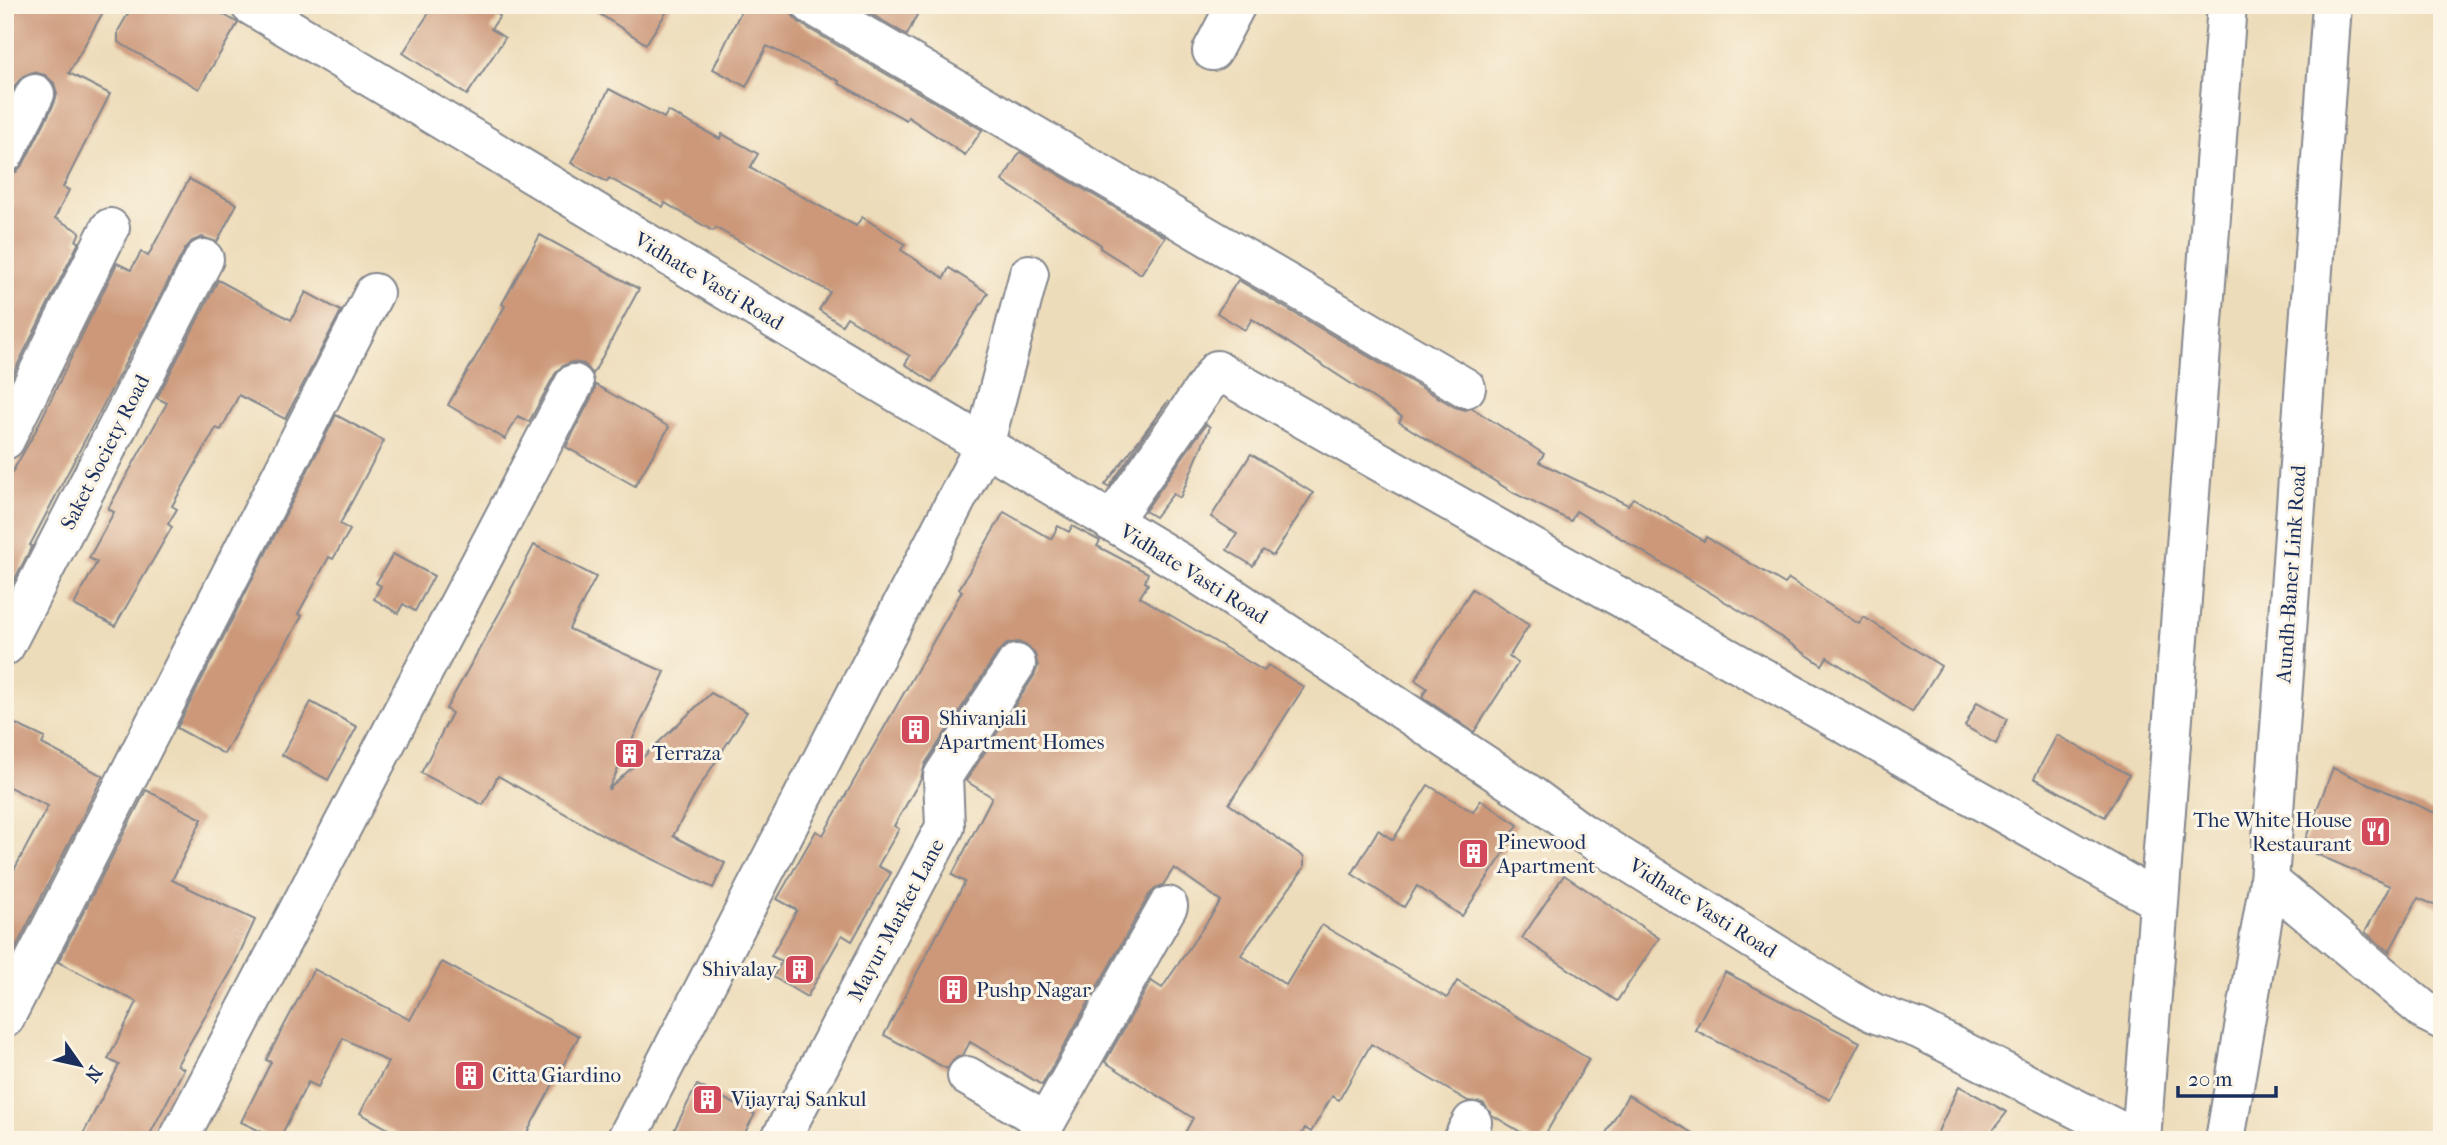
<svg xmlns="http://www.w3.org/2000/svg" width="2447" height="1145" font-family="'IM FELL French Canon',serif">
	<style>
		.building { fill: #cc9879 }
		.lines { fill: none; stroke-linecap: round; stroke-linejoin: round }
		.street-casing { stroke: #84868c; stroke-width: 42 }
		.secondary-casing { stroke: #84868c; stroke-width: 42 }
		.street { stroke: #fff; stroke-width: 38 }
		.secondary { stroke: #fff; stroke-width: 38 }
		.labels { text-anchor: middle; stroke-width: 6; stroke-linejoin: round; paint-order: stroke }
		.street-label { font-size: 21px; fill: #1b2f5e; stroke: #fcf5e5 }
		.poi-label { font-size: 21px; fill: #1b2f5e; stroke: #fcf5e5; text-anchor: start }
	</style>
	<rect width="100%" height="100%" fill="#fcf5e5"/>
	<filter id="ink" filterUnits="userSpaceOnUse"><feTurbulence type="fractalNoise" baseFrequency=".0143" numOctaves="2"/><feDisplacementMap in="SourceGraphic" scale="14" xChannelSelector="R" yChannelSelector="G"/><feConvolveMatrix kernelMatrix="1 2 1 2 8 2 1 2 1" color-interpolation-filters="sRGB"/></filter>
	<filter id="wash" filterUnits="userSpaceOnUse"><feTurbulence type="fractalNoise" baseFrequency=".00686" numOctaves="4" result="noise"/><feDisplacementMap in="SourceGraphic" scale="28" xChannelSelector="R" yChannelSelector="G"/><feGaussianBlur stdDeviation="1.57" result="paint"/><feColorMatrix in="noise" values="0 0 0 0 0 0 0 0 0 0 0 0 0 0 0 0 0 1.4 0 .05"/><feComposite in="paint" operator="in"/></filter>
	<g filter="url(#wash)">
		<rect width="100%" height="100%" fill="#eddcb9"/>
		<g id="blocks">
			<g class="building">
				<path d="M5,5h102l-38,68 41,21 -47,93 6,3 -14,28 25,14 -4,9 3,1 -74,148v-59l9,-18 -9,-5v-133l11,-3 8,-9 30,-59 3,-10 -3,-11 -9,-8 -12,-3 -10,4 -7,8 -11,20z"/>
				<path d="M133,5h74l31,18 -39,66 -81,-47v-11z"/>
				<path d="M434,5h49l17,11 -9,13 14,9 -38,57 -64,-42z"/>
				<path d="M586,5h85l-25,39z"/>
				<path d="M744,5h46l3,11 8,8 181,106 -17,25 -57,-38 -2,3 -68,-37 1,-2 -72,-35 -21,41 -33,-18z"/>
				<path d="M856,5h66l-15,30z"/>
				<path d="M609,89l55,29 4,-7 52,28 2,-5 36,20 -8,14 106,58 6,-9 43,27 -4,6 43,28 5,-10 39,25 -56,89 -27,-18 5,-8 -63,-39 -5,8 -23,-15 11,-18 -114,-64 -3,3 -48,-28 -2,4 -54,-29 -2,4 -36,-19z"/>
				<path d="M1020,152l145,85 -24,37 -41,-26 1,-3 -99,-64z"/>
				<path d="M189,179l48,25 -20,38 -15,-5 -10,4 -7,8 -155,296 2,1 -27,52v-113l30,-53 82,-169 14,7 10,-18 7,4z"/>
				<path d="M540,235l99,54 -46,85 -9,-10 -12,-2 -10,4 -7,8 -26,48 -11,-6 -13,23 -57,-34 57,-99 -3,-2z"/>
				<path d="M218,280l73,40 15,-28 35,19 -56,108 -46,-24 -18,35 -5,-2 -44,78 5,3 -9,15 4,3 -57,99 -41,-21 23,-43 -8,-4 25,-46 -6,-3 59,-106 -10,-5z"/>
				<path d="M1238,280l217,127 10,3 7,-2 72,46 -5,8 89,43 5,-7 71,43 2,-4 79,47 4,-5 70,45 5,-7 77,49 -29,46 -85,-55 -5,8 -62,-42 -184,-112 -5,10 -57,-28 -115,-71 3,-5 -150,-98 -7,11 -28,-17z"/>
				<path d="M596,385l73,42 -34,59 -69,-39 27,-53z"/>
				<path d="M1168,401l-59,86 -4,-2z"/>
				<path d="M336,415l48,26 -44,83 10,6 -17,29 -4,-2 -31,57 4,2 -78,138 -47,-26z"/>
				<path d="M1206,424l4,3 -30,71 -7,-4 -18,23 -10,-6z"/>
				<path d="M1251,454l62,39 -40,63 -10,-6 -10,16 -26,-16 10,-16 -26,-17z"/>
				<path d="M1004,512l47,27 7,-13 11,6 3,-6 28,15 -3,5 51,27 -3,9 3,2 -8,13 124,74 4,-6 36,22 -75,117 75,53v11l-63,87 45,30 36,-60 125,73 10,-17 132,78 -47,81h-8l-42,-25 -9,-12 -15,-2 -97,-57 -32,56 -7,-4 -21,36 -6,-4 -7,12h-117l12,-22 -88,-56 46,-81 11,7 59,-87 -47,-33 -11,17 -7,3 -7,7 -107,190 -72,-43 -7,13 -7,2 -9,12 -63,-34 81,-153 -13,-7 40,-78 -26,-16 68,-105 4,-10 -3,-12 -7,-8 -10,-4 -11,2 -9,8 -73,112 -4,15 -27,47 5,3 -21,37 13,7 -39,68 -10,-6 -35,62 -34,-20 9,-16 -11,-5 26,-46 -20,-11 39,-68 7,4 139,-244 -3,-2z"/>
				<path d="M534,545l62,32 -27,52 96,43 -57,118 103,-97 36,19 -50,79 -24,45 52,27 -12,25 -108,-52 -107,-60 -15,29 -62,-32 31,-60 -6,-4 65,-117 -1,-1z"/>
				<path d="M393,554l41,22 -19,35 -12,-7 -5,9 -24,-14 7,-13 -5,-3z"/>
				<path d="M1472,589l57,36 -20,32 9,6 -44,69 -52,-35 5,-9 -12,-8z"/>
				<path d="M311,702l46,25 -29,53 -46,-25z"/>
				<path d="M1977,702l30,17 -11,25 -31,-18z"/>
				<path d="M5,719l40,19 -3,6 61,32 -98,193v-82l43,-81 -43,-21z"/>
				<path d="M2057,735l72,40 -24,42 -71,-39z"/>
				<path d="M2333,768l109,48v92l-24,-10 -29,54 -24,-20 25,-46 -88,-38z"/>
				<path d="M1428,785l45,27 8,-12 37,25 -13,20 3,2 -46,69 -45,-30 -13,21 -52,-33 26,-44 15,10z"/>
				<path d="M146,790l56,29 -30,61 83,40 -23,50 -55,95 7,4 -37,71h-67l39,-75 -11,-6 29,-57 -79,-40z"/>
				<path d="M1564,875l95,63 -42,63 -95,-63z"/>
				<path d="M442,962l137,74 -56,104h-115l-48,-27 28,-51 -45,-24 -25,49 -10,-5 -29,58 -38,-18 30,-60 -5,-2 48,-91 96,51z"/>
				<path d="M1725,972l135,70 -30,58 -135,-70z"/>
				<path d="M697,1085l58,29 -14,26h-72z"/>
				<path d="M1959,1086l48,26 -22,28h-51z"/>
				<path d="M1628,1095l76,45h-102z"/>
			</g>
		</g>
	</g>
	<g filter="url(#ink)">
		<use href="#blocks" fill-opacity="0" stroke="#84868c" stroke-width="2"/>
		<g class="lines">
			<defs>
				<g id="street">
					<path d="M250,5l931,558 348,231 53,39 260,162 32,18 45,16 219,111"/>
					<path d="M812,5l654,383"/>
					<path d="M1212,51l24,-46"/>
					<path d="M5,153l30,-59"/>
					<path d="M5,440l105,-212"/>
					<path d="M1111,522l106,-152 942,531"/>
					<path d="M5,646l199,-387"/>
					<path d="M2269,881l157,131 16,8"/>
					<path d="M5,1018l369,-725"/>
					<path d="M967,1076l79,46"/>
					<path d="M178,1140l396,-756"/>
					<path d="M626,1140l358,-694 45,-172"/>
					<path d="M780,1140l165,-313 -2,-51 73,-112"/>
					<path d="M1036,1140l132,-234"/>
					<path d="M1462,1140l10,-18"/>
				</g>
				<g id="secondary">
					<path d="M2141,1140l86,-1135"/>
					<path d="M2225,1140l44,-259 63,-876"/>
				</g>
			</defs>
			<use href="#street" class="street-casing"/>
			<use href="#secondary" class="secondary-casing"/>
			<use href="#street" class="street"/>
			<use href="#secondary" class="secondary"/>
		</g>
	</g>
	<defs>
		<symbol id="building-square" viewBox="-11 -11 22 22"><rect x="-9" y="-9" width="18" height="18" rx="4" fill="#d1495b" stroke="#fcf5e5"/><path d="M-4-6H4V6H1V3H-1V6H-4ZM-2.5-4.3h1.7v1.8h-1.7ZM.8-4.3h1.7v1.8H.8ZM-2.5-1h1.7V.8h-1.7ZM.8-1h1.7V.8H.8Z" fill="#fff"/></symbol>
		<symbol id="restaurant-square" viewBox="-11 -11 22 22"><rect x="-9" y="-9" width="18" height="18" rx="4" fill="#d1495b" stroke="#fcf5e5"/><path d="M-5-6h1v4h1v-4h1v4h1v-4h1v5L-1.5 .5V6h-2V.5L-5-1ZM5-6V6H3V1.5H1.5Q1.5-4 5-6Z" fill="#fff"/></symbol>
	</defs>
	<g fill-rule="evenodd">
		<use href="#building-square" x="898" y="712" width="35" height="35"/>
		<use href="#building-square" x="612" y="736" width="35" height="35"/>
		<use href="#restaurant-square" x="2358" y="814" width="35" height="35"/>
		<use href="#building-square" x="1456" y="836" width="35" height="35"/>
		<use href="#building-square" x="782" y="952" width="35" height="35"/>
		<use href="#building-square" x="936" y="972" width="35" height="35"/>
		<use href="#building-square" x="452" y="1058" width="35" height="35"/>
		<use href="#building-square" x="690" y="1082" width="35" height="35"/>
	</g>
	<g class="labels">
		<g class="street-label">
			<text transform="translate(709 281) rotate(31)" y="7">Vidhate Vasti Road</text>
			<text transform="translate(105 452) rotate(-63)" y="7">Saket Society Road</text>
			<text transform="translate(1194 574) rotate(32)" y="7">Vidhate Vasti Road</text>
			<text transform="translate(2291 574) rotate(-86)" y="7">Aundh-Baner Link Road</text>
			<text transform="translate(1703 908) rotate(32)" y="7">Vidhate Vasti Road</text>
			<text transform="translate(896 920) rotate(-62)" y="7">Mayur Market Lane</text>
		</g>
		<g class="poi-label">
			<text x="939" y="725">Shivanjali<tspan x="939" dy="24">Apartment Homes</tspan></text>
			<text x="652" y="760">Terraza</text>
			<text x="2352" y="827" text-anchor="end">The White House<tspan x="2352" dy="24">Restaurant</tspan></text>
			<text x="1497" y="849">Pinewood<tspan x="1497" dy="24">Apartment</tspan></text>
			<text x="777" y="976" text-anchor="end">Shivalay</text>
			<text x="976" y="997">Pushp Nagar</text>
			<text x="492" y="1082">Citta Giardino</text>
			<text x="731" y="1106">Vijayraj Sankul</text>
		</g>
	</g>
	<rect width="2447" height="1145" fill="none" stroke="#fcf5e5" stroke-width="28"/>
	<g transform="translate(80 1065) rotate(124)" stroke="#fcf5e5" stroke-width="5" paint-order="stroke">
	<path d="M0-5L12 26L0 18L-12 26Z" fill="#1b2f5e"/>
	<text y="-10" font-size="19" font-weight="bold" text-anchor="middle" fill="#1b2f5e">N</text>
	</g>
	<path d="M2178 1086v10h98v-10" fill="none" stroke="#1b2f5e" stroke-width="3.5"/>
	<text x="2188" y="1086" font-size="21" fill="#1b2f5e" stroke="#fcf5e5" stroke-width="5" paint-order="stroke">20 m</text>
</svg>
